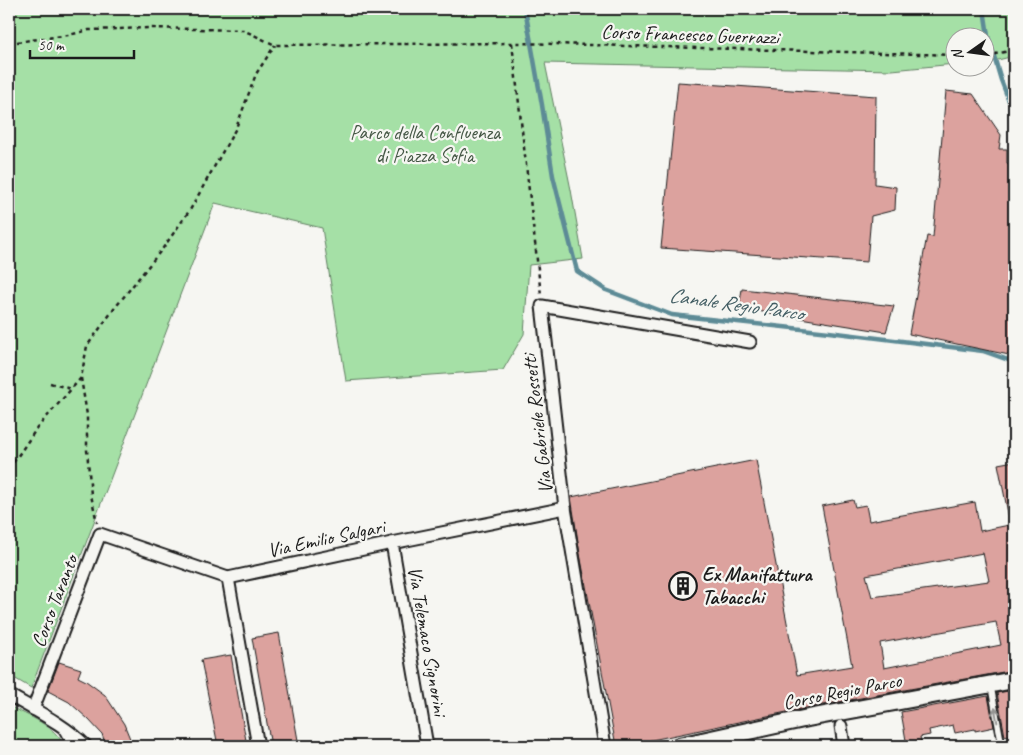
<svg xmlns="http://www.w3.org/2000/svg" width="1023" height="755" font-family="Caveat,sans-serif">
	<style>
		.green { fill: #a5e0a6; stroke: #607e61 }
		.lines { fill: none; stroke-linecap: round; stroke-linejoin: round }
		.stream { stroke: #5d8b96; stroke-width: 4.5 }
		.building { fill: #dca29e; stroke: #1c1c1c; fill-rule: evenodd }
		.lane-casing { stroke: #1c1c1c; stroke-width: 9 }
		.street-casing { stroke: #1c1c1c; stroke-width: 15 }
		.secondary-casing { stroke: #1c1c1c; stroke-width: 20 }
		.path { stroke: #1c1c1c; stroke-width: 2.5; stroke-dasharray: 4 4; stroke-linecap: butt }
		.lane { stroke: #f6f6f2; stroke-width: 5.5 }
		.street { stroke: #f6f6f2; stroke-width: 11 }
		.secondary { stroke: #f6f6f2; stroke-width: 16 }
		.oneway { stroke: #949492 }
		.labels { text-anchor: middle; stroke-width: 4.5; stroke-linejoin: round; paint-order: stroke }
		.street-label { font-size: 20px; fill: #1c1c1c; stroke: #f6f6f2 }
		.park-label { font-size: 20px; fill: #455745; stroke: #f6f6f2 }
		.poi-label { font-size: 20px; font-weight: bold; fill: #1c1c1c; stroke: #f6f6f2; text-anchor: start }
		.water-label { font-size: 21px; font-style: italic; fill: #425d63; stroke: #f6f6f2 }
	</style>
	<rect width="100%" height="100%" fill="#f6f6f2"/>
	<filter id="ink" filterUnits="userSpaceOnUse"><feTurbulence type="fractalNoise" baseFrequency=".02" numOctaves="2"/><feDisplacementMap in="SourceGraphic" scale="10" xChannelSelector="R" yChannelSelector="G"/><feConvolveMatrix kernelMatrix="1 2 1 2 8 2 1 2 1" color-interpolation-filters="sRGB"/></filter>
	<g filter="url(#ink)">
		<g class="green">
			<path d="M9,9h1005v47l-20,5h-8v-23h-30l-1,26 -63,6 -347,-7 26,127 12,69 -54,6 -5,69 -21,36 -157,11 -24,-153 -107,-25 -184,485 -22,-13z"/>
			<path d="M9,706c19,10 46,19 55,40h-55z"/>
		</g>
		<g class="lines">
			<g class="stream">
				<path d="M525,9l17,96 11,71 24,95 29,19 66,25 157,17 154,19 31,11"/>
				<path d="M984,9l4,27 13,44 13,34"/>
			</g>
		</g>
		<g class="building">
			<path d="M678,82l198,14 -1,88 21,3 -1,23 -24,6 -4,46 -206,-14z"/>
			<path d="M946,91l27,3 28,41 -2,14h8v14l7,4v189l-105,-22 18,-98 6,1z"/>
			<path d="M742,289l152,17 -8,26 -147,-24z"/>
			<path d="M756,460l41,215 55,-9 -30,-160 31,-6 2,7 11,-2 3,16 106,-19 5,29 34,-7v146l-208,38 -183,38h-7l-36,-192 -9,-57zM983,553l6,28 -117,16 -6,-22zM996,622l5,23 -117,23 -4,-25z"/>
			<path d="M1014,461v56l-5,1 -11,-54z"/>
			<path d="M279,633l20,113h-28l-19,-108z"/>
			<path d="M231,655l4,24 12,67h-29l-12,-61 -5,-25z"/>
			<path d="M59,662l22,7 -3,8 8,4 19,14 19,29 9,22h-27l-4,-12 -14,-15 -19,-17 -21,-11z"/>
			<path d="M1014,690v15l-3,1 3,16v12l-9,2 -8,-43z"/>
			<path d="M988,696l6,31 -19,4v-2l-20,4 -2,-8 -24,5 1,5 -10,2 2,9h-15l-6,-34z"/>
		</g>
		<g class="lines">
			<defs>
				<g id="lane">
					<path d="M991,687l11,59"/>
					<path d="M62,730l9,16"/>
				</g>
				<g id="street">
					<path d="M392,543l35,203"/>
					<path d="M228,578l30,168"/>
					<path d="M9,695c27,16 55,29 77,51"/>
					<path d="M33,709l67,-175 128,44 164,-35 173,-35"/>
					<path d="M841,726l3,20"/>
					<path d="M605,746l-40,-238 -23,-202 208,36"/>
				</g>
				<path id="secondary" d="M679,746l129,-28 206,-38"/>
			</defs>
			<use href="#lane" class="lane-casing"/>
			<use href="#street" class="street-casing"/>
			<use href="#secondary" class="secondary-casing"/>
			<g class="path">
				<path d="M9,43l60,-8 20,-5 61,-2 93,2 32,15 243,-2 438,12"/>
				<path d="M512,43l29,252"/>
				<path d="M986,56l28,-6"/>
				<path d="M81,378l6,37v35l4,45 6,28"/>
				<path d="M50,383l21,6"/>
				<path d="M9,469l28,-41 44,-50 6,-32 27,-37 49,-61 27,-38 46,-82 20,-54 19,-29"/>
			</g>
			<use href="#lane" class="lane"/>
			<use href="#street" class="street"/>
			<use href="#secondary" class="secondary"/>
		</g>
		<defs><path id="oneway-shaft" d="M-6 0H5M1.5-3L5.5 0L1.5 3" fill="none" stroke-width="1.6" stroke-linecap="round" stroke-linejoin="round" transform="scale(1.25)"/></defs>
		<use class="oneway" href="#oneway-shaft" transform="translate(996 715) rotate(-100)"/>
	</g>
	<defs>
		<symbol id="building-ring" viewBox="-11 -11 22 22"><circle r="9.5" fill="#f6f6f2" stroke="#1c1c1c" stroke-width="1.5"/><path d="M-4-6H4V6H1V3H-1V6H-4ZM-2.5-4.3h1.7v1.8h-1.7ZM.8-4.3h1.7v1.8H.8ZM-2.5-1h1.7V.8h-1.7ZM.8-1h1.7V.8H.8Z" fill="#1c1c1c"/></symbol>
	</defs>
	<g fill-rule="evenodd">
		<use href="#building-ring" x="667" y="570" width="32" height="32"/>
	</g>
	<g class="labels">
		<g class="street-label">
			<text transform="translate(690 34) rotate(2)" y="7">Corso Francesco Guerrazzi</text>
			<text transform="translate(537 424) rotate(-97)" y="7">Via Gabriele Rossetti</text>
			<text transform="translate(326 538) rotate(-12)" y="7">Via Emilio Salgari</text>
			<text transform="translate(54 601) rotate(-69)" y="7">Corso Taranto</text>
			<text transform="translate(428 641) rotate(80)" y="7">Via Telemaco Signorini</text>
			<text transform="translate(842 691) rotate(-11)" y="7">Corso Regio Parco</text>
		</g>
		<g class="park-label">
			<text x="425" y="139">Parco della Confluenza<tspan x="425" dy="23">di Piazza Sofia</tspan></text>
		</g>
		<g class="poi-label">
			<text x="702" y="581">Ex Manifattura<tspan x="702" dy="23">Tabacchi</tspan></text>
		</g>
		<g class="water-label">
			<text transform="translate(736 304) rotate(8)" y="7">Canale Regio Parco</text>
		</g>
	</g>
	<rect width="1023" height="755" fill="none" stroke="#f6f6f2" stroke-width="30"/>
	<rect x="15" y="15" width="993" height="725" fill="none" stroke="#1c1c1c" stroke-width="2" filter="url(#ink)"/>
	<g transform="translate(970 52) rotate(256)"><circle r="24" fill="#f6f6f2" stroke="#9f9f9c"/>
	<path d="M0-4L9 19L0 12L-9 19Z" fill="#1c1c1c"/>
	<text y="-8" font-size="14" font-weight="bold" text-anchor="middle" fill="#1c1c1c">N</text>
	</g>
	<path d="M30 50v8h104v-8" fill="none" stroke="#1c1c1c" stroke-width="2.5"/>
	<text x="38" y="50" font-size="15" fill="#1c1c1c" stroke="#f6f6f2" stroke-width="4" paint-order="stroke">50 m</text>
</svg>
